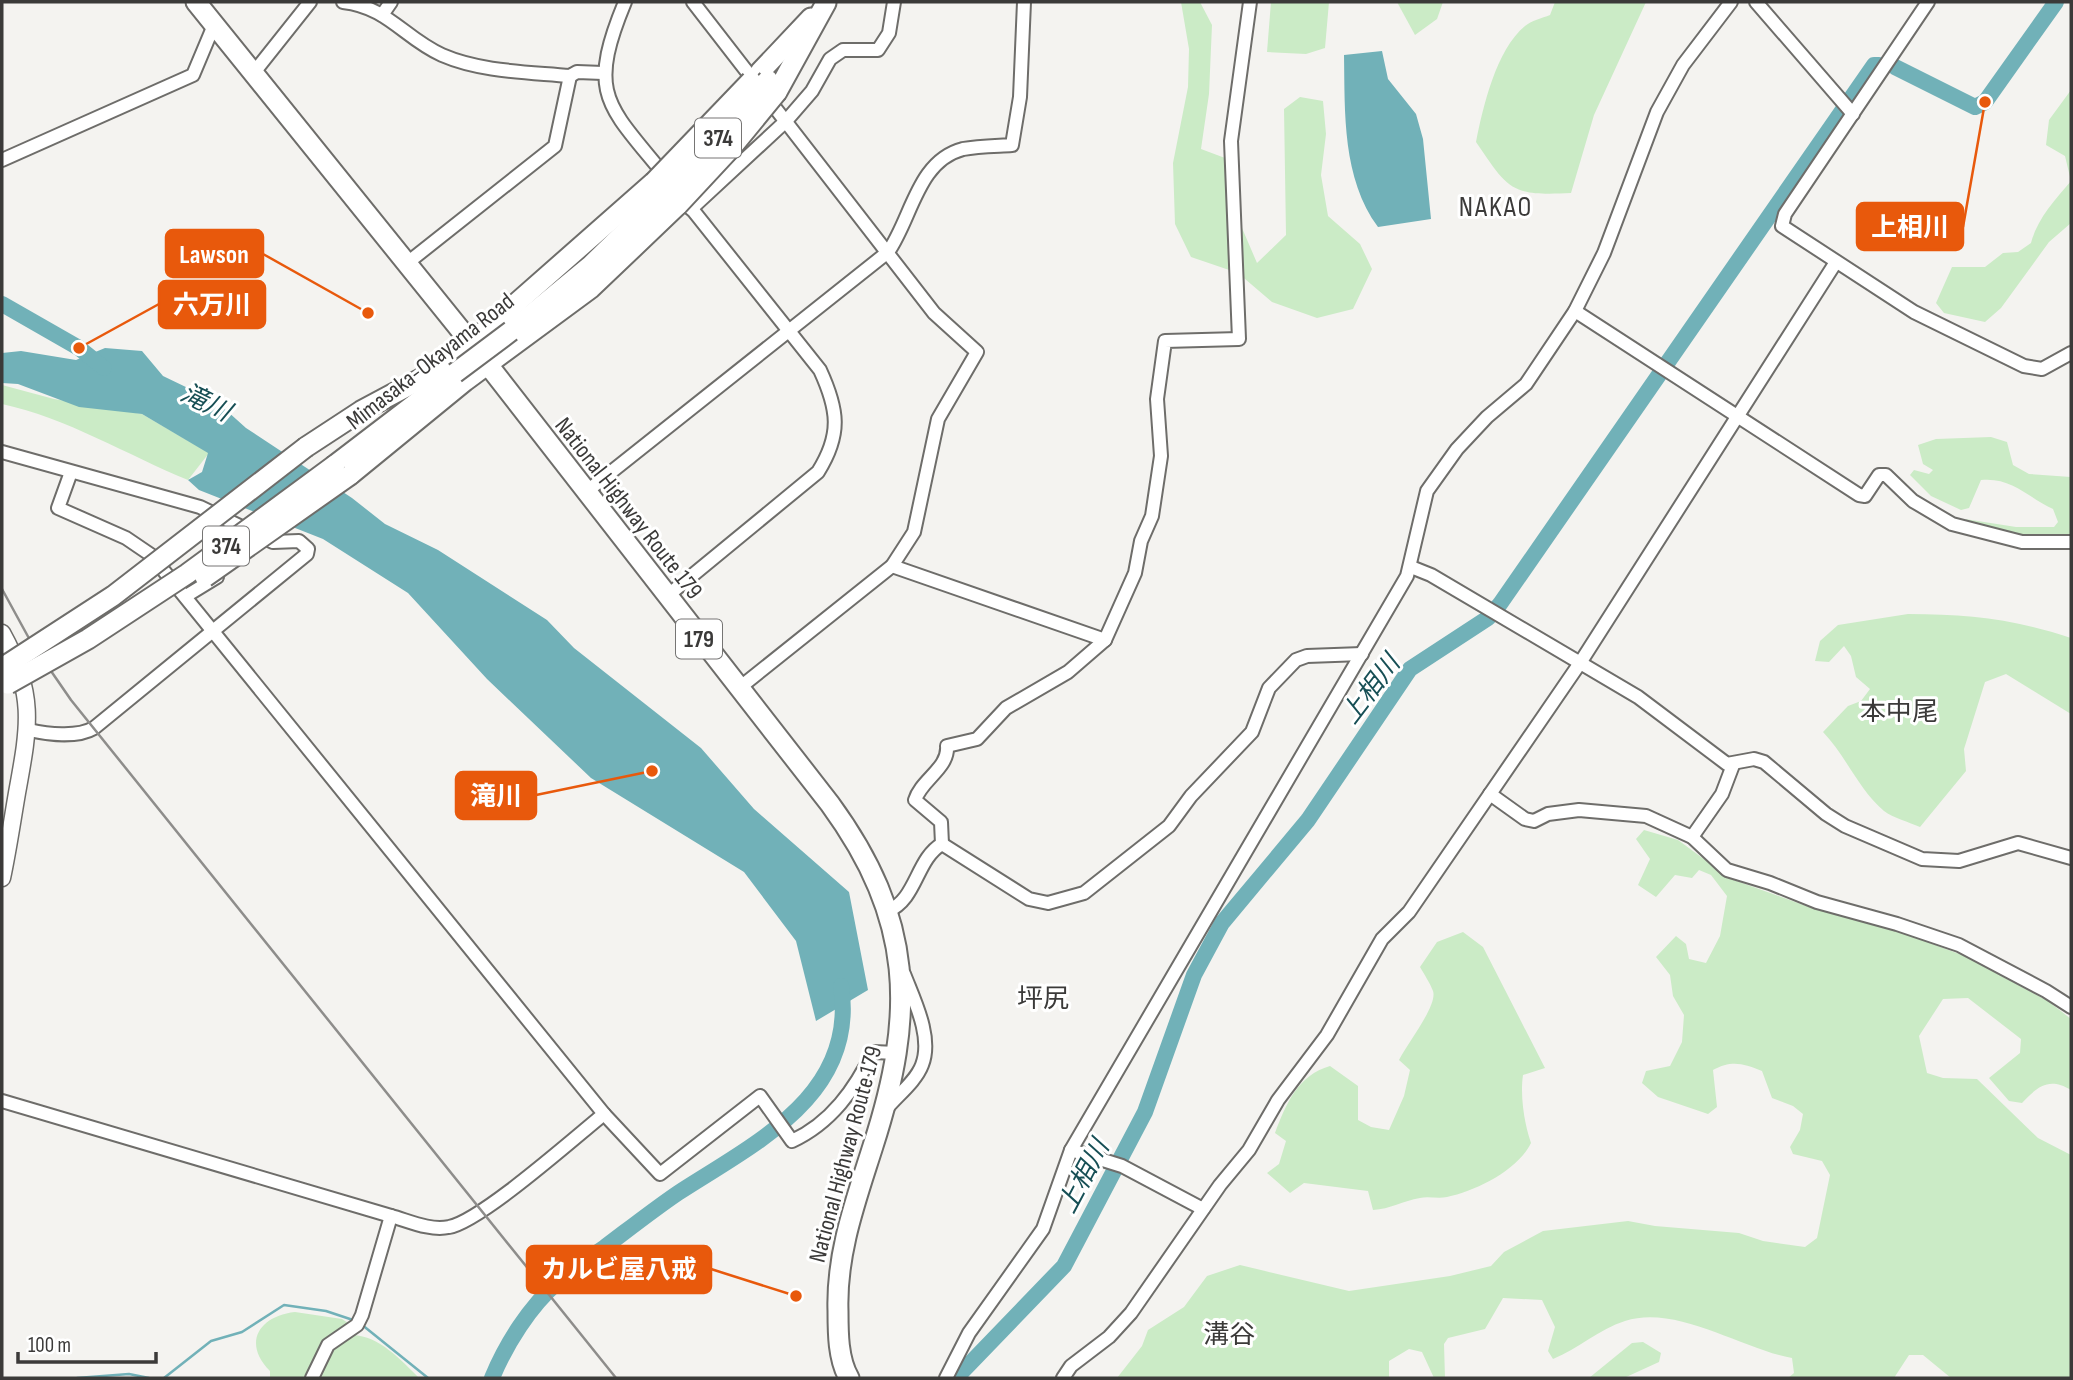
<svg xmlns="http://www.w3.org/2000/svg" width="2073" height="1380" font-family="'Sofia Sans Condensed','Noto Sans JP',sans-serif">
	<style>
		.green { fill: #cbebc6 }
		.water { fill: #71b1b8 }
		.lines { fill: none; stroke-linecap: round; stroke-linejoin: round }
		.stream { stroke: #71b1b8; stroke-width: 2.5 }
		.river { stroke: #71b1b8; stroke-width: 16 }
		.minor-casing { stroke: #6e6d6a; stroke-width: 16 }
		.major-casing { stroke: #6e6d6a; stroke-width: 19 }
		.highway-casing { stroke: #6e6d6a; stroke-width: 23 }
		.minor { stroke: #fff; stroke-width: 12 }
		.major { stroke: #fff; stroke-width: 16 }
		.highway { stroke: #fff; stroke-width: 19 }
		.rail { stroke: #8e8d8b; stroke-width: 2.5 }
		.highway-bridge-casing { stroke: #6e6d6a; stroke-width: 23; stroke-linecap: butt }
		.highway-bridge { stroke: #fff; stroke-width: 19 }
		.labels { text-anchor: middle; stroke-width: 6; stroke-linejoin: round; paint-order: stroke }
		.shield { fill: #fff; stroke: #767574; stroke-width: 2 }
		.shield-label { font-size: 23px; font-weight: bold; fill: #3b3a39 }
		.street-label { font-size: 24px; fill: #3b3a39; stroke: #fff }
		.water-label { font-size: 26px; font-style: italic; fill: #174f55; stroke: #fff }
		.neighbourhood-label { font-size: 26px; fill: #3b3a39; stroke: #fff }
		.quarter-label { font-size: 28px; letter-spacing: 2px; fill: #3b3a39; stroke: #fff }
		.leader { fill: none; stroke: #e8590c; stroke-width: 2.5 }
		.callout-dot { fill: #e8590c; stroke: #fff; stroke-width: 2.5 }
		.callout { fill: #e8590c; stroke: #e8590c; stroke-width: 2.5 }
		.callout-label { font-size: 26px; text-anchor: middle; font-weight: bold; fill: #fff }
	</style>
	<rect width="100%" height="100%" fill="#f4f3f0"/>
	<g class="green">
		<path d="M1181,2h19l12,23 -3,69 -8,55 24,9 7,-2 7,65 18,42 29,-28 -2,-126 16,-12 23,4 3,33 -5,41 7,41 32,28 12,25 -19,40 -36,9 -45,-16 -34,-29 -47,-16 -16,-33 -2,-61 15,-76 1,-38z"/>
		<path d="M1271,2h58l-4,46 -19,6 -39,-2z"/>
		<path d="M1397,2h46l-6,17 -22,16z"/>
		<path d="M1555,2h91l-52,113 -23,78c-61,3 -62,-3 -95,-51 7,-35 20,-92 49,-116 6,-5 17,-8 25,-11z"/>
		<path d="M2071,90v133l-22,19 -48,66 -16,14 -41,-9 -8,-10 16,-36h33l18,-14 15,-1 13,-9c6,-24 24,-43 40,-62l-6,-25 -19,-11 3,-25z"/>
		<path d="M2,385l52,14 88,15 67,39 -21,27c-61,-25 -121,-62 -186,-76z"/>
		<path d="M1991,437l16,5 6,23 16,9 42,3v62c-27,-1 -86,1 -106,-20l51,8h38l4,-5 -5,-13c-26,-12 -41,-32 -72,-29l-12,28 -8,2 -30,-14 -21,-21 4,-5 15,4 4,-4 -10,-6 -5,-19 18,-6z"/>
		<path d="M1908,614c60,0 106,5 163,24v76l-65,-40 -21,8 -21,67 2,22 -46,56c-11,-5 -27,-9 -36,-16 -25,-21 -38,-55 -61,-79l25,-26 13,-5 9,-12 -14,-12 -5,-21 -7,-10 -15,16 -14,-1 5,-20 18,-16z"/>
		<path d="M1644,830l34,10 53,39 78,28 81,21 72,27 86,46 23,18v71c-22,-13 -33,-4 -49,13l-13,-2 -20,-23 31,-25 1,-14 -53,-41 -25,1 -24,37 8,37 16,5 34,1 61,59 33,17v223h-120l-28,-23h-14l-15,23h-106l6,-5 -2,-15c-50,-9 -116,-54 -167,-37 -26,8 -47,28 -72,38l-5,-8 7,-24 -13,-27 -39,-2 -18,31 -37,9 -4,6 1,34h-11l-12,-26 -13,-3 -20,12v17h-272l25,-32 6,-16 36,-23 23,-31 33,-11 109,26 101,-15 41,-10 13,-14 39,-21 85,-10 27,5 84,7 24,8 42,6 12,-9 13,-63 -8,-14 -29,-7 -3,-7 10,-17 3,-16 -10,-8 -21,-8 -10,-27c-19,-8 -31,-11 -49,-1l4,37 -9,7 -50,-17 -16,-14 4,-12 24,-5 12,-24 2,-27 -11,-19 -3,-21 -14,-18 20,-21 10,8 3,15 17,4 14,-27 7,-40 -16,-21 -12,-5 -7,8 -17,-3 -19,22 -18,-12 12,-26 -14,-20z"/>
		<path d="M1463,932l20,15 62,121 -22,7c-3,20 1,48 8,68 -13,27 -55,48 -84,54 -9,2 -19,-1 -27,1 -17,3 -30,11 -47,12l-5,-19 -64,-8 -14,10 -23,-20 12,-9 7,-23 -11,-8c11,-29 23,-58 55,-67l28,20v34l13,7 18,3 15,-34 6,-26 -11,-10c8,-16 39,-55 34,-69 -3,-8 -9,-17 -13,-24l17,-25z"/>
		<path d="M295,1312l47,7 6,4 -1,5 6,7c26,1 48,25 66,43h-149v-7c-28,-28 -11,-55 25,-59z"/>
		<path d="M1643,1342l18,11 -2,9 -35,16h-35l43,-35z"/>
	</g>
	<g class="water">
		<path d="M1382,51l6,28 28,35 7,25 8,80 -53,8c-36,-49 -33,-114 -34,-172z"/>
		<path d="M105,348l37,3 21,25 54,26 29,26 106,70 33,26 53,26 109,70 27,28 127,100 53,61 95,83 19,98 -52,31 -20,-80 -52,-69 -153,-94 -104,-99 -79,-86 -85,-54 -124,-49 -11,-10 14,-8 6,-19 -66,-39 -63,-7 -61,-23 -16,-1v-30l19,-2 55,9z"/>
	</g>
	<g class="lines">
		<g class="stream">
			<path d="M361,1324l67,54"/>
			<path d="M77,1378l52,-4 20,4"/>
			<path d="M164,1378l47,-37 31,-9 42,-27 42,6 30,10"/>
		</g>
		<g class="river">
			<path d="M1895,67l80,40 10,-5 71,-100"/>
			<path d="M2,304l77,44 25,20"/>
			<path d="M492,1378c14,-34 38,-72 66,-96 14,-13 31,-24 47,-35 24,-18 48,-37 73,-54 77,-50 180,-98 163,-207"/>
			<path d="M956,1378l108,-112 81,-154 49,-137 28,-52 86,-103 102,-151 78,-51 12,-14 374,-539h5"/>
		</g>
		<defs>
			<g id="minor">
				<path d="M343,2c45,5 61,36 99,53 39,17 86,17 128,21l7,-4 26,1"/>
				<path d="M625,2c-39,94 -17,103 41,175"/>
				<path d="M693,2l241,311 43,39 -39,67 -24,113 -22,34 -154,123"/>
				<path d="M1756,2l97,112"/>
				<path d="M1928,2l-143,212 -3,12 132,86 110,54 18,3 29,-16"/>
				<path d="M382,15l9,-13"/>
				<path d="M252,75l58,-73"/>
				<path d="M2,160l191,-85 21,-50"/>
				<path d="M691,209l95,-88 26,-30 18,-32 13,-9h35l11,-17 5,-31"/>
				<path d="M406,264l149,-118 15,-70"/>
				<path d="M1575,311l284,184 6,1 14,-21h7l27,26 39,23 70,18h49"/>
				<path d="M2,452l198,55 73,35 26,-1 9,8 -1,5 -213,174c-17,10 -47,6 -65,2"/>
				<path d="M71,472l-13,36 68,30 25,17 453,559 56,60 100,-78 32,45c39,-18 63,-52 81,-89l24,1"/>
				<path d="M586,492l302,-240c24,-34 29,-91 75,-103 15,-3 33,-3 49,-4l8,-48 4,-95"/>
				<path d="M892,566l213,74"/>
				<path d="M1411,567l20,8 207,122 89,67 27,-5 10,3 62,52 19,12 77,33 37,2 59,-18 53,15"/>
				<path d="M186,596l31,-19"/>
				<path d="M666,597l152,-125c24,-38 20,-63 2,-102l-140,-176"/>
				<path d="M1490,794l35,25 9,2 14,-7 31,-4 67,6 46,21 35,33 43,13 47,19 80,22 62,21 87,46 25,16"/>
				<path d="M1692,837l30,-43 11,-29"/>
				<path d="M942,844l-1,-22 -26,-22c6,-20 34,-32 32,-54l30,-7 29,-31 62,-36 37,-32 30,-67 6,-32 11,-25 9,-60 -4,-57 8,-58 74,-2 -8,-198 19,-139"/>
				<path d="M888,911c29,-12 28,-52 54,-67l87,55 19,4 36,-10 85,-67 22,-30 61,-64 17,-44 27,-28 11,-4 55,-2"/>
				<path d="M2,1101l389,115c18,5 39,15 58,11 32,-6 124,-88 155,-113"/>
				<path d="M887,1108c11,-13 29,-27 35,-43 11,-28 -8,-65 -18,-91"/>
				<path d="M1071,1150l51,16 81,43"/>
				<path d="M312,1378l16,-33 29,-20 5,-10 29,-99"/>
				<path d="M946,1378l23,-45 74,-104 28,-79 336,-574 20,-85 30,-42 30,-32 39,-33 49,-73 29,-58 53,-141 26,-47 48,-63"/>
				<path d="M1063,1378l8,-12 38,-29 22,-24 89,-128 29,-35 29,-50 49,-65 55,-96 27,-27 171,-249 256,-401"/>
			</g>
			<path id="major" d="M2,633c34,61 27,94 15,160 -5,29 -9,57 -15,85"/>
			<g id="highway">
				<path d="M196,2l275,341 359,461c84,115 86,209 43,342 -17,54 -37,107 -35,165 0,22 0,48 11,67"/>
				<path d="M760,72l51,-54"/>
				<path d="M777,92l49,-89"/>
				<path d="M511,331l80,-66 74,-72"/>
				<path d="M306,447l55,-36 58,-31 52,-37 183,-161"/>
				<path d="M335,465l119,-91"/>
				<path d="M350,475l115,-94 126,-93 87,-83"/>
			</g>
		</defs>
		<use href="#minor" class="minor-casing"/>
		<use href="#major" class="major-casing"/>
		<use href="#highway" class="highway-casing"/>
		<use href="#minor" class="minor"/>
		<use href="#major" class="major"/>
		<use href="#highway" class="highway"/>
		<path class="rail" d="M2,589l29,53 40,58 545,678"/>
		<defs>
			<g id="highway-bridge">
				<path d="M654,182l97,-101"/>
				<path d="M665,193l103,-113"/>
				<path d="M678,205l54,-58 45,-55"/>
				<path d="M455,373l56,-42"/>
				<path d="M205,577l145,-102"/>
				<path d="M2,668l111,-72 193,-149"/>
				<path d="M8,684l80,-45 99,-65 148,-109"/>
			</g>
		</defs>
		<use href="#highway-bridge" class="highway-bridge-casing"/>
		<use href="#highway-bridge" class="highway-bridge"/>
	</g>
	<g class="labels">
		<g class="shield">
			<rect x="695" y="118.5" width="46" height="39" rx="5"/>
			<rect x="203" y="526.5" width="46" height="39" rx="5"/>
			<rect x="676" y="619.5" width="46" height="39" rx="5"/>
		</g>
		<g class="shield-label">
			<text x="718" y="146">374</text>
			<text x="226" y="554">374</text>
			<text x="699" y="647">179</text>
		</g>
		<g class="street-label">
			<text transform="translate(430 361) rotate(-38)" y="8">Mimasaka-Okayama Road</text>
			<text transform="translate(629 508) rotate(52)" y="8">National Highway Route 179</text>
			<text transform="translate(845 1154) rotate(-75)" y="8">National Highway Route 179</text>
		</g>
		<g class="water-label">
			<text transform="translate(206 402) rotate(26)" y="9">滝川</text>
			<text transform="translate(1370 689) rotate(-53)" y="9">上相川</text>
			<text transform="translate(1083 1176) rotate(-62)" y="9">上相川</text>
		</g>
		<g class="neighbourhood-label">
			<text x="1899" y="720">本中尾</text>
			<text x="1043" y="1007">坪尻</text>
			<text x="1229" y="1343">溝谷</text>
		</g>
		<g class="quarter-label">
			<text x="1496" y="216">NAKAO</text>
		</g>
	</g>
	<path class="leader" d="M1985 102L1963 227M368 313L263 254M79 348L159 304M652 771L536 795M796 1296L711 1269"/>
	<g class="callout-dot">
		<circle cx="1985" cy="102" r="7"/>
		<circle cx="368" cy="313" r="7"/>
		<circle cx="79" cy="348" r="7"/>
		<circle cx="652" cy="771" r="7"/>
		<circle cx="796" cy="1296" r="7"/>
	</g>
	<g class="callout">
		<rect x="1857" y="203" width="106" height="47" rx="7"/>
		<rect x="166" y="230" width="97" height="47" rx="7"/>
		<rect x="159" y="281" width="106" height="47" rx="7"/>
		<rect x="456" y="772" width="80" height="47" rx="7"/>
		<rect x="527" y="1246" width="184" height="47" rx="7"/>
	</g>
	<g class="callout-label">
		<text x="1910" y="236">上相川</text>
		<text x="214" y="263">Lawson</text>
		<text x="212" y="314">六万川</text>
		<text x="496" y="805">滝川</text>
		<text x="619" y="1278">カルビ屋八戒</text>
	</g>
	<rect width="2073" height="1380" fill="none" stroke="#3b3a39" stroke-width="7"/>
	<path d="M18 1352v10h138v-10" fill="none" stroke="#3b3a39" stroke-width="3.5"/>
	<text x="28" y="1352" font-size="21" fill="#3b3a39" stroke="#ffffff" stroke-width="5" paint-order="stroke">100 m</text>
</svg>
